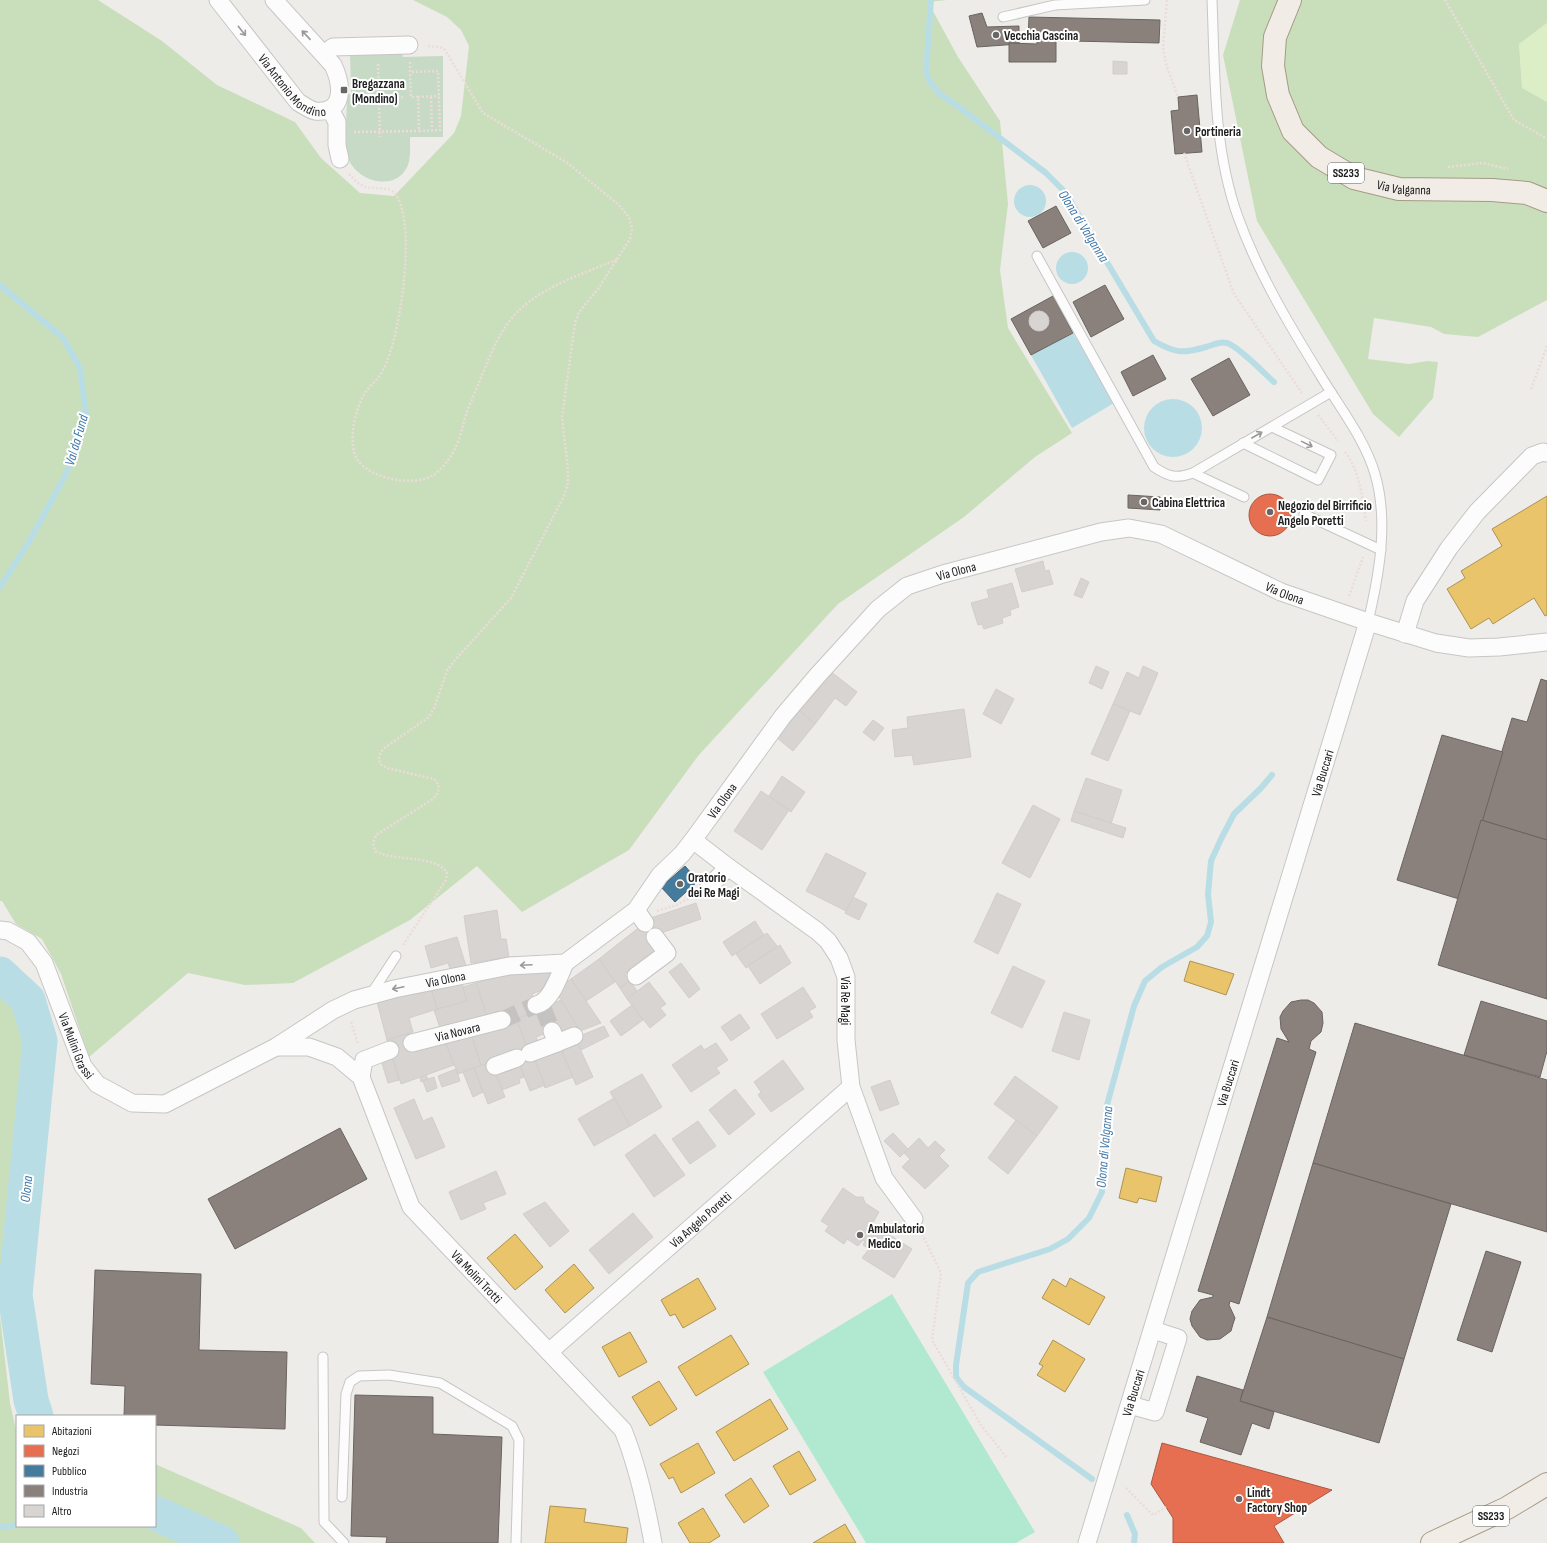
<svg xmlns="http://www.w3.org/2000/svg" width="1547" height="1543" font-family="'Sofia Sans Condensed',sans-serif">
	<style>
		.grass { fill: #dceec5 }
		.forest { fill: #c9dfbc }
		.cemetery { fill: #c6dac6 }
		.pitch { fill: #b0e9d0 }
		.water { fill: #b9dde5 }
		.homes { fill: #e9c46a; stroke: #ad9354 }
		.shops { fill: #e76f51; stroke: #ab5742 }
		.public { fill: #457b9d; stroke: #3a6078 }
		.industry { fill: #8a817c; stroke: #6a6460 }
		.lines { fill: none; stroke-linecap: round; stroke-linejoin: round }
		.stream { stroke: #b9dde5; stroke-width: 6 }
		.river { stroke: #b9dde5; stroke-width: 35 }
		.building { fill: #d7d4d1; stroke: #d2ceca }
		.minor-tunnel { stroke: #c5c3c1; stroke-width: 17; stroke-dasharray: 17 8; stroke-linecap: butt }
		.service-casing { stroke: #c7c6c5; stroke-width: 11 }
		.minor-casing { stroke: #c7c6c5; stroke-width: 19 }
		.primary-casing { stroke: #a59a85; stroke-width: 24 }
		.path { stroke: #ecdbd9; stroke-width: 2.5; stroke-dasharray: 2 2; stroke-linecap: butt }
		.service { stroke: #fcfcfc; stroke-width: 9 }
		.minor { stroke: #fcfcfc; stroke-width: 17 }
		.primary { stroke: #f1ece6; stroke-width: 22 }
		.oneway { stroke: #999 }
		.poi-dot { fill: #686766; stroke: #fff; stroke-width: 1.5 }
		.labels { text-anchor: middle; stroke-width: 4; stroke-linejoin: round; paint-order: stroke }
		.shield { fill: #fff; stroke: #636363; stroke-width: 1 }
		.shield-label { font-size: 12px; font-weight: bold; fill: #202020 }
		.poi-label { font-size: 13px; font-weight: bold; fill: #202020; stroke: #fff; text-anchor: start }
		.street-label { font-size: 13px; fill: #202020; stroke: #fff }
		.water-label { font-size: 14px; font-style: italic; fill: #3e76a8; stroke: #fff }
	</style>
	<rect width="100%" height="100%" fill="#eeece9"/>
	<path class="grass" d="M1547,23v79l-25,-14 -3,-44z"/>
	<g class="forest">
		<path d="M0,0h98l64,41 55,44 78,37 26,36 39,35 34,3 60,-63 7,-17 8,-70 -8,-16 -14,-13 -34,-17h534l-19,2 30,55 42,64 8,83 -8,66 8,58 64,105 -37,24 -71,60 -126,87 -140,152 -69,94 -107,62 -45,-46 -67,54 -117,63 -48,2 -57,-12 -99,84 -28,-83 -19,-35 -26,-15 -14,-23h-2z"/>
		<path d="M1240,0h307v23l-28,21 3,44 25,14v198l-69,37 -34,-3 -13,-7 -57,-9 -6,41 41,5 18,-3 11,1 -5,36 -34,39 -26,-23 -116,-193 -34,-166z"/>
		<path d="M0,988l19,20 11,34 -30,257z"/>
		<path d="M0,1316l10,87 7,31v92h138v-62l146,64 14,15h-315z"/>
	</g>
	<path class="cemetery" d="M402,51l1,6 40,-1v81h-33c0,9 1,19 -2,28 -11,27 -49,18 -59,-5 -5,-13 -2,-49 -2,-65l4,-1 -1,-42z"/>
	<path class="pitch" d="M892,1294l143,238 -19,11h-150l-103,-171z"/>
	<g class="water">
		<circle cx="1030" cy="201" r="16"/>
		<circle cx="1072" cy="268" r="16"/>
		<path d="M1073,333l41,70 -42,25 -41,-73z"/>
		<circle cx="1173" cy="428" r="29"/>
	</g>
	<g class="homes">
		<path d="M1547,496v119l-2,1 -11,-18 -41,26 -4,-6 -18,11 -24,-40 18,-11 -4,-7 41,-25 -10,-17z"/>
		<path d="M1190,961l44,13 -8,21 -42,-14z"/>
		<path d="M1126,1168l36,9 -6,25 -17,-4 -2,5 -18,-5z"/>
		<path d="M515,1234l28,33 -28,23 -28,-32z"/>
		<path d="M574,1264l20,24 -29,25 -20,-23z"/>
		<path d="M698,1278l18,31 -33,19 -8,-14 -5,2 -9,-16z"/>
		<path d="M1070,1278l35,19 -16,28 -47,-27 11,-19 13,8z"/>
		<path d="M630,1332l17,30 -28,15 -17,-30z"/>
		<path d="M731,1335l18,29 -53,32 -18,-29z"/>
		<path d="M1053,1340l32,19 -20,33 -28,-17 6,-9 -4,-2z"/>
		<path d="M659,1381l18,28 -27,17 -18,-29z"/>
		<path d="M770,1399l18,30 -54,32 -18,-29z"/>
		<path d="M698,1443l17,30 -34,20 -8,-16 -4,2 -9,-15z"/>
		<path d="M799,1451l17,29 -26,15 -17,-29z"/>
		<path d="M751,1478l18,28 -25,17 -19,-28z"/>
		<path d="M550,1506l36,3 -2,13 44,6 -2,15h-81z"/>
		<path d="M703,1508l17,28 -11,7h-19l-12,-20z"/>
		<path d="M845,1524l11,19h-43z"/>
	</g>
	<g class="shops">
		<circle cx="1270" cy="515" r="21"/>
		<path d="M1162,1443l170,47 -58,36 10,17h-111v-25l-22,-34z"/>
	</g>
	<path class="public" d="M685,866l13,15 -23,21 -14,-15z"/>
	<g class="industry">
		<path d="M982,13l5,14 32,-1v18l-42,3 -8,-31z"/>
		<path d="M1029,17l131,3 -1,23 -131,-3z"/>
		<path d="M1037,40h19v22h-47v-19l28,1z"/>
		<path d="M1197,95l5,57 -27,2 -4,-43 8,-1 -1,-13z"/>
		<path d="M1056,206l15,27 -28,15 -15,-27z"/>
		<path d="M1105,285l19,34 -33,18 -18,-35z"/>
		<path d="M1053,296l20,37 -42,22 -20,-36z"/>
		<path d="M1153,355l13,24 -33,17 -12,-24z"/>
		<path d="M1229,358l21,37 -37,21 -22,-37z"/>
		<path d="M1128,495l32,2v13l-32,-2z"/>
		<path d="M1541,679l6,2v159l-66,-20 31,-102 15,4z"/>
		<path d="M1442,735l61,17 -44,147 -62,-19z"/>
		<path d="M1481,820l66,20v159l-109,-34z"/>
		<path d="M1301,1000h7l6,3 8,9 1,11 -2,9 -10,9 -2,8 7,3 -77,252 -9,-3 -1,4 6,13 -2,6 -2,7 -11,8 -13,1 -7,-3 -8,-11 -2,-7 2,-8 8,-11 13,-3v-2l-15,-4 79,-253 12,4 -8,-13 -1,-12 3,-6 8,-9z"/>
		<path d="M1481,1001l66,20v30l-7,26 -76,-22z"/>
		<path d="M1355,1023l192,57v152l-234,-69z"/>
		<path d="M340,1128l27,51 -132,70 -27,-50z"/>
		<path d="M1313,1163l138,41 -47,155 -137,-42z"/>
		<path d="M1486,1251l35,11 -29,90 -35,-12z"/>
		<path d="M95,1270l106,4 -2,76 88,2 -2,77 -130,-4v-9h-31l1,-30 -34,-2z"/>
		<path d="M1267,1317l137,42 -25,84 -139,-42z"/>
		<path d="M1197,1376l46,14 -3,11 34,11 -5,17 -17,-6 -11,32 -41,-13 8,-24 -22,-7z"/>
		<path d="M355,1395l78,2v37l69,3 -4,106h-112l1,-6 -36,-1z"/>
	</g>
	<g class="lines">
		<g class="stream">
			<path d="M931,0l-5,72 4,10 10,12 19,13 87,66 19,19 89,149c21,12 28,13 52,6 7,-2 14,-6 21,-4 10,2 38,31 47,39"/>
			<path d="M0,285l63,53 17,30 6,47 -20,59 -36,66 -30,47"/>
			<path d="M1092,1479l-128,-92 -8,-10v-12l12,-82 10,-11 72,-23 18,-10 21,-21 13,-26 5,-87 27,-99 11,-25 17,-14 35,-20 10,-11 4,-14 -3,-28 3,-33 10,-22 13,-25 27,-26 11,-13"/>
			<path d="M1127,1515l8,19 -1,9"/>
			<path d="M0,1527l17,-2"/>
		</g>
		<g class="river">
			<path d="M0,974l28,26 12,41 -25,254 16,105 5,16"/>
			<path d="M155,1513l67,30"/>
		</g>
	</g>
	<g class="building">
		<path d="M1113,61l14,1v12h-14z"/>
		<circle cx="1039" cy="321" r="10"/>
		<path d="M1043,561l2,10 4,-1 4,14 -31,8 -7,-23z"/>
		<path d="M1081,578l8,4 -7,16 -8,-3z"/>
		<path d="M1012,583l7,24 -9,3 1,5 -9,3 1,5 -19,6 -2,-5 -4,1 -7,-22 18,-5 -2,-8z"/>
		<path d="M1096,666l13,6 -7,17 -13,-6z"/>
		<path d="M1143,666l15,7 -18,42 -27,-11 14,-32 12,6z"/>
		<path d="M830,671l27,21 -11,14 -11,-8 -20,26 -16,-14z"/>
		<path d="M996,689l18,10 -13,25 -18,-10z"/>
		<path d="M1113,704l17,7 -22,50 -17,-7z"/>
		<path d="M964,709l7,48 -57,8 -2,-10 -17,2 -3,-27 16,-2 -1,-11z"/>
		<path d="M799,710l16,14 -22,27 -16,-13z"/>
		<path d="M873,720l11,8 -10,13 -11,-9z"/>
		<path d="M782,776l23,16 -14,20 -22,-16z"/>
		<path d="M1086,778l36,12 -11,34 -37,-13z"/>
		<path d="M761,791l28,19 -27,40 -28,-19z"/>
		<path d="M1033,805l27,14 -30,59 -28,-15z"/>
		<path d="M1074,811l52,17 -3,10 -52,-17z"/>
		<path d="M826,853l40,20 -20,38 -40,-20z"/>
		<path d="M997,893l24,11 -23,50 -24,-12z"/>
		<path d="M853,897l14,7 -8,16 -14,-7z"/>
		<path d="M696,903l5,16 -40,14 -9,6 -10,-14 9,-7z"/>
		<path d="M497,910l4,29h5l3,18 -38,6 -7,-47z"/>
		<path d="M755,921l9,14 -32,21 -9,-14z"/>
		<path d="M642,925l18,25 -35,24 5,7 -10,7 -21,-29z"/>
		<path d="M767,933l10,13 -31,22 -10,-14z"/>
		<path d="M457,937l9,29 -15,5 -3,-8 -17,5 -6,-22z"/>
		<path d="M780,945l11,18 -31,21 -12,-18z"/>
		<path d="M599,959l16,23 -29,19 -15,-22z"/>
		<path d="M681,963l19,26 -11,9 -20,-26z"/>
		<path d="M1013,966l32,15 -23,47 -31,-15z"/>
		<path d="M551,970l-1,17 -18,7 6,16 -34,14 -16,-5 -12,-36 34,-10z"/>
		<path d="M571,979l30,44 -21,8 -25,-41z"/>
		<path d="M461,980l6,21 -30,8 -6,-21z"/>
		<path d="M630,981l7,10 -10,8 -7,-11z"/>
		<path d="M649,982l17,22 -6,4 6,7 -16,13 -23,-29z"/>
		<path d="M476,983l12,36 -47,12 -7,-21 33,-9 -4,-14z"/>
		<path d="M803,987l13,20 -7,4 4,6 -36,22 -16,-25z"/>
		<path d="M431,988l6,21 -28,9 4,14 -26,8 -10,-38z"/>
		<path d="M561,1000l19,31 -17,7 -15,-6 -10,-22z"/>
		<path d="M632,1005l11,15 -22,16 -11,-15z"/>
		<path d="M538,1010l10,22 -12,5 3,7 -12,4 -10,-28z"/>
		<path d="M1064,1012l26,8 -11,40 -27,-9z"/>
		<path d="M740,1014l10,14 -19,13 -10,-14z"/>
		<path d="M517,1020l10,28 -46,18 -10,-33z"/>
		<path d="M604,1026l5,10 -28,14 -6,-12z"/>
		<path d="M409,1033l6,18 30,-10 9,24 -53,19 -14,-44z"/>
		<path d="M471,1033l10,33 -23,8 -13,-33z"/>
		<path d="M575,1038l18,39 -17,8 -17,-40z"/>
		<path d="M716,1043l12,17 -12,8 4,5 -29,19 -19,-27 29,-20 3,5z"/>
		<path d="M559,1045l14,32 -28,11 -12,-33z"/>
		<path d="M527,1048l6,7 12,30 -15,6 -15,-38z"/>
		<path d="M392,1057l7,23 -11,3 -7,-23z"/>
		<path d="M783,1060l21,29 -33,23 -13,-17 3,-3 -7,-10z"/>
		<path d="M491,1062l14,35 -17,7 -14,-36z"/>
		<path d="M520,1066l4,11 -5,2 1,4 -18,7 -6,-15z"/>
		<path d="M474,1068l9,24 -10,5 -10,-25z"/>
		<path d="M456,1069l4,12 -18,6 -4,-11z"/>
		<path d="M642,1074l20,33 -32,19 -20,-34z"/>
		<path d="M426,1075l2,4 -7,3 -1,-5z"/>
		<path d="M1015,1076l43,31 -21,29 -43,-32z"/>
		<path d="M434,1077l3,11 -10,4 -4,-11z"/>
		<path d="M890,1080l9,24 -19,7 -9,-24z"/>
		<path d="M735,1089l20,25 -26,21 -20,-25z"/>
		<path d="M614,1098l16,28 -36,20 -16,-27z"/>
		<path d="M414,1099l9,22 9,-4 13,30 -29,12 -22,-51z"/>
		<path d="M1016,1120l21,16 -29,38 -20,-16z"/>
		<path d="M698,1121l18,25 -26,18 -18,-25z"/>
		<path d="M893,1133l15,16 -8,8 -16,-16z"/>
		<path d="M655,1134l30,41 -31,22 -29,-42z"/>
		<path d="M919,1138l9,10 7,-7 10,9 -6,6 10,10 -24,23 -23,-22 8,-8 -6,-6z"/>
		<path d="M496,1171l10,23 -23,9 3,6 -25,11 -12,-28z"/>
		<path d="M843,1188l13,9h7l2,6 14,9 -7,12 40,25 -18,29 -32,-20 7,-9 -6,-4 2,-4 -2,-1 -5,6 -11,-7 -3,5 -19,-13 4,-5 -8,-5z"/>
		<path d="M545,1202l24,29 -19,16 -27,-33z"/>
		<path d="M633,1213l20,24 -44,37 -20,-24z"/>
	</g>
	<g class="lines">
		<g class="minor-tunnel">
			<path d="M543,1008l9,23"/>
			<path d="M502,1020l34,-15"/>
		</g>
		<defs>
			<g id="service">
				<path d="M1212,0c3,72 1,148 26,217 21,58 52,109 84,161 19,31 43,62 53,96 14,48 4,101 -7,148"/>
				<path d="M1003,17l52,-12 90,-5"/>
				<path d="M1037,256l117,211c15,10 22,12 39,6l138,-81"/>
				<path d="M1243,443l75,37 13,-25 -59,-28"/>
				<path d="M1193,473l51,24"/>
				<path d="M1304,514l77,36"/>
				<path d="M371,994l25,-38"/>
				<path d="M323,1357l1,165 20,21"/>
				<path d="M342,1497l4,-103 4,-12 9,-6 30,-1 51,8 72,43 7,14 -3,103"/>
			</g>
			<g id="minor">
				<path id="s1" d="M218,0l80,102c5,3 12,8 17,9 31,3 27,-27 18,-46l-59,-65"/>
				<path d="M324,54l9,-7 76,-2"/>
				<path d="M330,109l7,13v23l3,14"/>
				<path d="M1405,634l10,-33 34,-53 28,-36 55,-56 11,-4 4,1"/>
				<path id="s2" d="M693,840l35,27 89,64 11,10 11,17 7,19v63l5,47 33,91 30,41"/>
				<path d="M708,888l20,-21"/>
				<path d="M636,910l9,13"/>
				<path id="s3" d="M0,930l8,1 20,11 16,21 39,103 14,18 35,19 33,1 111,-57 57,-37 21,-10 40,-11 115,-23 56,-3 71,-53 24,-35 22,-21 11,-14 90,-124 34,-40 61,-67 29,-23 36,-12 158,-42 28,-4 32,6 120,58 87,30 68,21 33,5 30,-1 48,-5"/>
				<path d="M636,976l31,-23 -12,-16"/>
				<path d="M536,1005c15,-3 23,-29 29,-42"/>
				<path id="s4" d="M412,1043l90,-23"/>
				<path d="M557,1043l17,-7"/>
				<path id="s5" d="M276,1047h33l28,10 24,20 50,130 212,223c15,37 23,74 30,113"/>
				<path d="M530,1053l27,-10 -5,-12"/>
				<path d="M495,1066l22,-8"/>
				<path d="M361,1077l3,-17 26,-10"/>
				<path id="s6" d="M549,1352l302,-265"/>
				<path d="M1130,1405l25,7 23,-74 -25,-8"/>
				<path id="s7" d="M1087,1543l281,-921"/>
			</g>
			<g id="primary">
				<path id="s8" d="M1290,0l-15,37 -2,29 5,29 15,36 26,26 35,21 45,11 93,1 35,3 20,8"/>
				<path d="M1432,1543l75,-35 40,-24"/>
			</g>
		</defs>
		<use href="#service" class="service-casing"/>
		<use href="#minor" class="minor-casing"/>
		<use href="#primary" class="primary-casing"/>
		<g class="path">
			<path d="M1167,0l-4,48 4,19 11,30"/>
			<path d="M1445,0l69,120 33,19"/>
			<path d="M410,62v10l28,-1 2,59 -21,1 -1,-34h-7l-1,-25"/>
			<path d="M378,64l2,73"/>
			<path d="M418,97l21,-1"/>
			<path d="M431,97l1,33"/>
			<path d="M357,99l47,-2"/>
			<path d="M354,132l65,-1"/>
			<path d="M1184,153l50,141 68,99"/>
			<path d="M1448,167l35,-4 25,6"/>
			<path d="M349,174c4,4 9,10 14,12 10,5 26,-2 33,9 21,29 4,145 -13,175 -5,10 -15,17 -20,26 -8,16 -13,38 -9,56 6,26 61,37 81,22 15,-12 24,-30 28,-49 4,-17 13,-34 19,-50 8,-18 14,-36 26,-52 24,-34 73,-48 110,-64"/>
			<path d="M1531,389l16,-43"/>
			<path d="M1318,415l20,26"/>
			<path d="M1345,452c15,19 17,45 21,69"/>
			<path d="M1349,596l14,-39"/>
			<path d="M657,911l20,-6 16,-9"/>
			<path d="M403,945l43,-65 1,-8c-15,-18 -52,-10 -72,-21l-2,-8 3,-8 57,-36 5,-6 1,-8 -5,-6 -47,-11 -7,-4 -1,-8 4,-7 46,-32 5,-9 13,-37 8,-11 56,-62 53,-102 4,-13v-13l-6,-53 13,-94 4,-11 19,-23 32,-50 2,-10 -3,-12 -11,-13 -52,-42 -83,-49 -38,-63 -5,-3 -13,-1"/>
			<path d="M351,1022l7,22"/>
			<path d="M922,1234l19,39 -9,67 49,85 26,33"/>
			<path d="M1126,1488l27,27 13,-8"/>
		</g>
		<use href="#service" class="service"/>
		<use href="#minor" class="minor"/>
		<use href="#primary" class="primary"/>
	</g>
	<defs><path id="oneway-shaft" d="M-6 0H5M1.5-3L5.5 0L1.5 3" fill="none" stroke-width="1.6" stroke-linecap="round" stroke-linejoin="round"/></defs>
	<g class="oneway">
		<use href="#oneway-shaft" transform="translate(242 31) rotate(52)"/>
		<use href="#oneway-shaft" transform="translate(306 35) rotate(-133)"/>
		<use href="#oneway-shaft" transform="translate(1257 435) rotate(-30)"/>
		<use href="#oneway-shaft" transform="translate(1307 444) rotate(26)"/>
		<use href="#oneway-shaft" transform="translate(526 965) rotate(177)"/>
		<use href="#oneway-shaft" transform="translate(398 988) rotate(168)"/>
	</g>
	<g class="poi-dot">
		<circle cx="996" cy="35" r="4"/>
		<rect x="340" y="86" width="8" height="8" rx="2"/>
		<circle cx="1187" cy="131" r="4"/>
		<circle cx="1144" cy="502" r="4"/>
		<circle cx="1270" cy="512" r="4"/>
		<circle cx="680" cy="884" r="4"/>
		<circle cx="860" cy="1235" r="4"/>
		<circle cx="1239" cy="1499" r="4"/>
	</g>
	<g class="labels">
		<g class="shield">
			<rect x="1328" y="163" width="36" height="20" rx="3"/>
			<rect x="1473" y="1506" width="36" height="20" rx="3"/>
		</g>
		<g class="shield-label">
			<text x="1346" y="177">SS233</text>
			<text x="1491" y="1520">SS233</text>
		</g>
		<g class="poi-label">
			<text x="1004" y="40">Vecchia Cascina</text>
			<text x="352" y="88">Bregazzana<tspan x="352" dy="15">(Mondino)</tspan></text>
			<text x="1195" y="136">Portineria</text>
			<text x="1152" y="507">Cabina Elettrica</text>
			<text x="1278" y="510">Negozio del Birrificio<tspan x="1278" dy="15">Angelo Poretti</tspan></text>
			<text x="688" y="882">Oratorio<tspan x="688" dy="15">dei Re Magi</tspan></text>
			<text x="868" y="1233">Ambulatorio<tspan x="868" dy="15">Medico</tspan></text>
			<text x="1247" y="1497">Lindt<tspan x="1247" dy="15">Factory Shop</tspan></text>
		</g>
		<g class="street-label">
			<text dy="5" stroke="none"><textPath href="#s1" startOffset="115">Via Antonio Mondino</textPath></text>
			<text dy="5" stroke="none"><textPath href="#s8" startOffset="266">Via Valganna</textPath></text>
			<text dy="5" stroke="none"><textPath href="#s3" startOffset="1258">Via Olona</textPath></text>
			<text dy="5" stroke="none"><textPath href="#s3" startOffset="1606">Via Olona</textPath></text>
			<text dy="5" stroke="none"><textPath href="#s7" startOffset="805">Via Buccari</textPath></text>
			<text dy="5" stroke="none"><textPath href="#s3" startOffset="922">Via Olona</textPath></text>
			<text dy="5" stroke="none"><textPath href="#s3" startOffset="573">Via Olona</textPath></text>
			<text dy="5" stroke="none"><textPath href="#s2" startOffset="233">Via Re Magi</textPath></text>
			<text dy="5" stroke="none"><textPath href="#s4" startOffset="47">Via Novara</textPath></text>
			<text dy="5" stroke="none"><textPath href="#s3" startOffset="146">Via Mulini Grassi</textPath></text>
			<text dy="5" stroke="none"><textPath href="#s7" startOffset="481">Via Buccari</textPath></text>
			<text dy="5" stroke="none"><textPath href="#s6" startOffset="201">Via Angelo Poretti</textPath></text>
			<text dy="5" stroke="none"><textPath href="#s5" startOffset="329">Via Molini Trotti</textPath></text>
			<text dy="5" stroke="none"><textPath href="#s7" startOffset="157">Via Buccari</textPath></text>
		</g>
		<g class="water-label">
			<text transform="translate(1084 226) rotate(58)" y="5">Olona di Valganna</text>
			<text transform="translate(76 440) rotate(-74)" y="5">Val da Fund</text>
			<text transform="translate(1104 1147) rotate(-85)" y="5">Olona di Valganna</text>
			<text transform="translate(26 1189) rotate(-84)" y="5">Olona</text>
		</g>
	</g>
	<rect x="16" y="1415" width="140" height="112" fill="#ffffff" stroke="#a6a6a6"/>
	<rect x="24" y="1425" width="20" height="12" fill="#e9c46a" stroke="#a6a6a6"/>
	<text x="52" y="1435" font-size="12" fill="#202020">Abitazioni</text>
	<rect x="24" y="1445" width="20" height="12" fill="#e76f51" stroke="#a6a6a6"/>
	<text x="52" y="1455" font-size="12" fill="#202020">Negozi</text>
	<rect x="24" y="1465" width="20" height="12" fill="#457b9d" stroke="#a6a6a6"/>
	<text x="52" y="1475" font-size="12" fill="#202020">Pubblico</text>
	<rect x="24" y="1485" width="20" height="12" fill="#8a817c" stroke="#a6a6a6"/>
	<text x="52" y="1495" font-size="12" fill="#202020">Industria</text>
	<rect x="24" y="1505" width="20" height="12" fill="#d7d4d1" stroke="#a6a6a6"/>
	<text x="52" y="1515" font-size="12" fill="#202020">Altro</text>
</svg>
